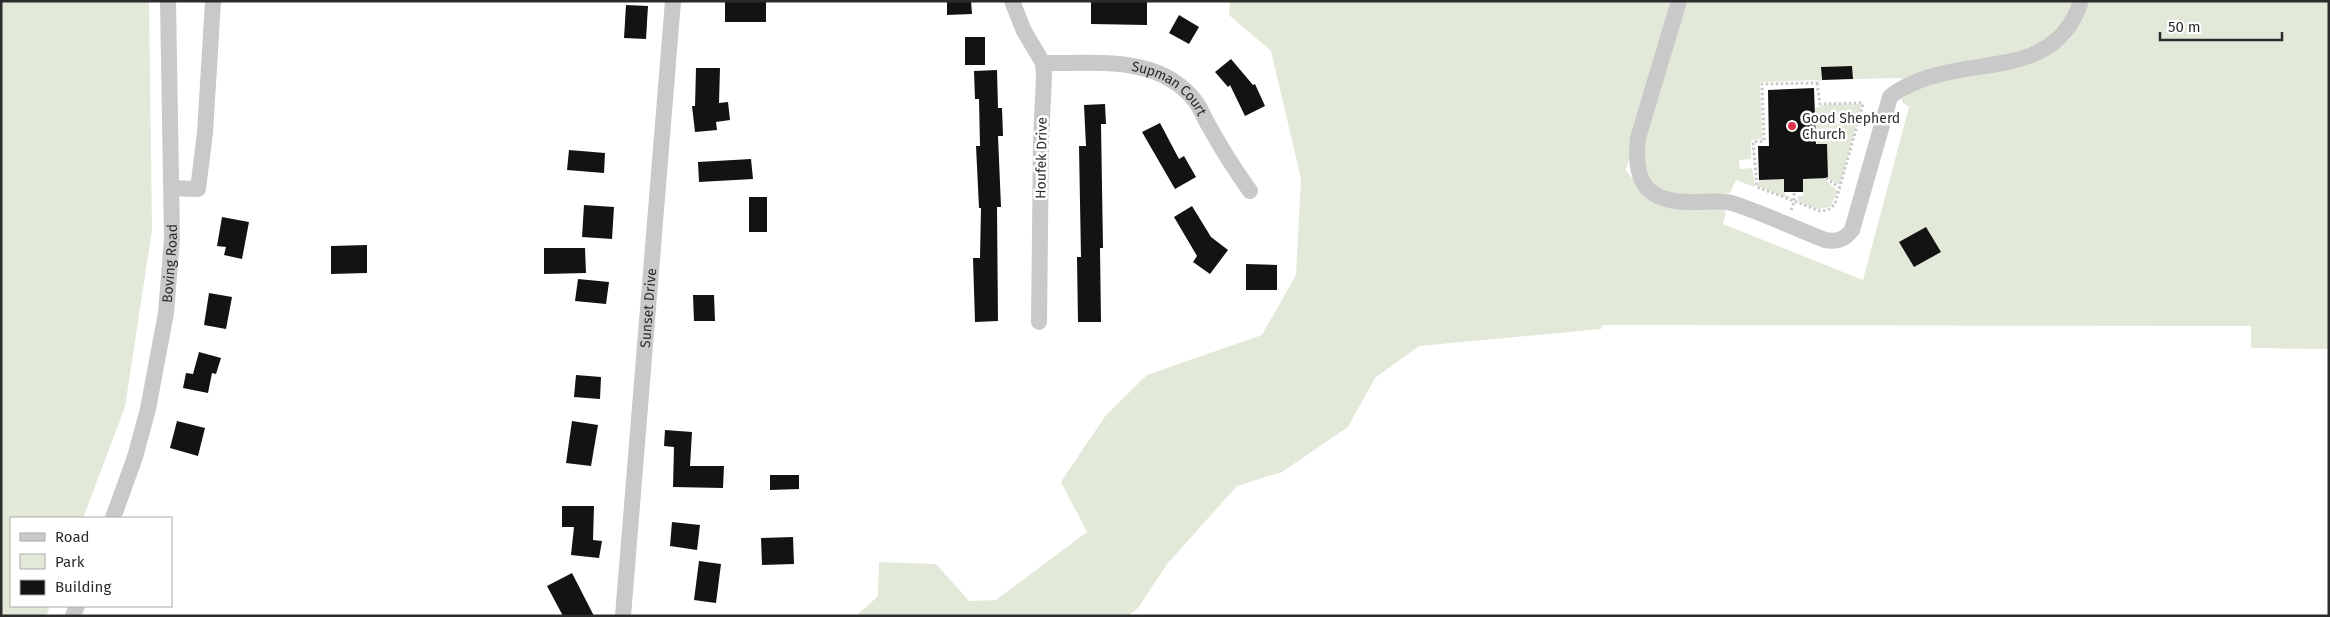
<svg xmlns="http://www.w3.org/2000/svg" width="2330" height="617" font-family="'Fira Sans',sans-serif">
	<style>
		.green { fill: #e3e9d9 }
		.building { fill: #131313 }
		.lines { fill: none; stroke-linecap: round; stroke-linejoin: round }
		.path { stroke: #c9c9c9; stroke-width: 3; stroke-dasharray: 2.5 2.5; stroke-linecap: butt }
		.minor { stroke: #c9c9c9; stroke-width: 16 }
		.poi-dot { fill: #e0314d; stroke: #fff; stroke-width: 2 }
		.labels { text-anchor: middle; stroke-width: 5; stroke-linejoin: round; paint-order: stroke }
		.street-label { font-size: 14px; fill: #2c2c2c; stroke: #fff }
		.poi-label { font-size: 14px; fill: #2c2c2c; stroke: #fff; text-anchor: start }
	</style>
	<rect width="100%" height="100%" fill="#fff"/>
	<g class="green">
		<path d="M1,1h148l3,229 -27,177 -42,111h-72v88h39l-4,10h-45z"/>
		<path d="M1230,1h845l-19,32 -32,21 -117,26 -7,-2 -47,1 -1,-13 -12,1 1,12 -7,1 -1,-13h-12v15l-3,-2 -58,2 2,57 -11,1v19l-12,1 1,9 12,-1 3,17 -1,2 -18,-7 -6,13 -24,3 -46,-4 -11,-11 -11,-53 -12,42 12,16 58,21 28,3 2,3 -3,11 140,56 46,-173 -6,-4 -2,-6 3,-4 164,-52 13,-20 5,-20h243v348l-78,-1v-22l-648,-1 -2,4 -182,17 -44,32 -27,49 -66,45 -45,14 -70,78 -29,44 -10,8h-272l22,-20 1,-34 57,2 33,37 27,-1 91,-68 -26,-50 45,-67 41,-40 115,-40 34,-60 5,-96 -30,-128 -42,-36z"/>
		<path d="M1859,104l2,2 -21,79 -13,-7v-34h-11l-1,-36 6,-1v-2z"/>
		<path d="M1759,177v3l25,-1 1,16 5,1 -1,3 -31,-13z"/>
		<path d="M1823,178l15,13 -8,16 -12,2 -20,-7v-6h5v-17z"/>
	</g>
	<g class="building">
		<rect x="725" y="1" width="41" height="21"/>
		<path d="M947,1h24l1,13 -25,1z"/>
		<path d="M1091,1h56v24l-56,-1z"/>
		<path d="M626,5l22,1 -2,33 -22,-1z"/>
		<path d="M1179,15l20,12 -10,17 -20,-11z"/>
		<rect x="965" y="37" width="20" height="28"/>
		<path d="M1231,59l22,26 2,-1 10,22 -20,10 -15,-31 -2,2 -13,-15z"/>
		<path d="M1852,66l1,13 -31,1 -1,-13z"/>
		<path d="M696,68h24l-1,35 9,-1 2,18 -14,2 1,8 -22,2 -3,-26h3z"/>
		<path d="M997,70l1,38h4l1,28h-5l3,71h-4l1,114 -23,1 -2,-64h7l1,-50h-2l-3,-62h4l-1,-47h-4l-1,-28z"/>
		<path d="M1814,88l2,56h11l1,34 -25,1v13h-19v-13l-25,1 -1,-34h11l-1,-56z"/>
		<path d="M1105,104l1,20h-5l2,124h-3l1,74h-23l-1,-65h4l-2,-111h7l-2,-41z"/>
		<path d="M1160,123l19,36 5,-3 12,21 -21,12 -33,-57z"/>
		<path d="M569,150l36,3 -1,20 -37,-3z"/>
		<path d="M751,159l2,20 -54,3 -1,-20z"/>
		<rect x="749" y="197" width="18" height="35"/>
		<path d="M584,205l30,2 -2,32 -30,-2z"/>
		<path d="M1192,206l19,31 17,13 -18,24 -17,-12 4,-6 -23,-39z"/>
		<path d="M222,217l27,5 -7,37 -18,-4 2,-8 -9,-1z"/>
		<path d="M1926,227l15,25 -27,15 -15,-25z"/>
		<path d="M367,245v28l-36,1v-28z"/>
		<path d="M544,248h41l1,25 -42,1z"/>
		<path d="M1246,264l31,1v25h-31z"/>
		<path d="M578,279l31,3 -3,22 -31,-3z"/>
		<path d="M209,293l23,4 -6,32 -22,-4z"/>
		<path d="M693,295h21l1,26h-21z"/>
		<path d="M199,352l22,6 -5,16 -4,-1 -4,20 -25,-5 3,-15 7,1z"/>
		<path d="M576,375l25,2 -1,22 -26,-2z"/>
		<path d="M177,421l28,7 -7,28 -28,-8z"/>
		<path d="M572,421l26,4 -7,41 -25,-3z"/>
		<path d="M665,430l27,2 -2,34h34l-1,22 -50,-1 1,-40 -10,-1z"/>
		<path d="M770,475h29v14l-29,1z"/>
		<path d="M562,506h32l-1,34 9,1 -3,17 -28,-3 3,-28h-12z"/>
		<path d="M672,522l28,3 -3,25 -27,-4z"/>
		<path d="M793,537l1,27 -32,1 -1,-27z"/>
		<path d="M699,561l22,3 -5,39 -22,-3z"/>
		<path d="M572,573l22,43h-31l-16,-30z"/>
	</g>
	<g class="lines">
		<g class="path">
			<path d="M1817,83l3,21 41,-1 2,1 -28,100 -7,6 -8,1 -63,-24 -4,-45 11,-1 -2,-57z"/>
			<path d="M1826,178l14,10"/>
			<path d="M1791,210l3,-8v-10"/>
		</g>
		<g class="minor">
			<path d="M1012,1l12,30 19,32 1,13 -3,64 -2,182"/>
			<path d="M1679,1l-41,137c-5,44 8,65 56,64 11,0 27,-2 38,1 31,10 62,25 93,37 12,2 19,0 27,-10l38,-133c7,-7 17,-11 26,-15 60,-26 140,-3 165,-81"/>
			<path id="s1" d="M1043,63c53,1 117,-9 153,39 5,7 8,16 13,24 12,22 26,44 41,65"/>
			<path d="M172,188l26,1 7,-56 8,-132"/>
			<path id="s2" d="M113,518l22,-61 13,-48 18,-96 6,-74 -4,-238"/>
			<path d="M73,616l4,-10"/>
			<path id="s3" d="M623,616l50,-615"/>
		</g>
	</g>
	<circle class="poi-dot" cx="1792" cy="126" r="5"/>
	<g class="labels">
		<g class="street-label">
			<text dy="5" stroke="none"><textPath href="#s1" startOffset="134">Supman Court</textPath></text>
			<text transform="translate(1041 158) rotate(-89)" y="5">Houfek Drive</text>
			<text dy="5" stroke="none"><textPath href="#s2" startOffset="262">Boving Road</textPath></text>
			<text dy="5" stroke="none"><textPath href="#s3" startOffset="309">Sunset Drive</textPath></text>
		</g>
		<g class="poi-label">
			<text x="1802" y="123">Good Shepherd<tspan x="1802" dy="16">Church</tspan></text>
		</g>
	</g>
	<rect width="2330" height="617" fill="none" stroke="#2c2c2c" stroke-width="5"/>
	<rect x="10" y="517" width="162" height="90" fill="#ffffff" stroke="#ababab"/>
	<rect x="20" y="533" width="25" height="8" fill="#c9c9c9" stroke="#ababab"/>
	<text x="55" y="542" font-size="15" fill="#2c2c2c">Road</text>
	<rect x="20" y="554" width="25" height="15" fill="#e3e9d9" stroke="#ababab"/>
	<text x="55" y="567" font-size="15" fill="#2c2c2c">Park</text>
	<rect x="20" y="580" width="25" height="15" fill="#131313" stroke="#ababab"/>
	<text x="55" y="592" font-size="15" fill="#2c2c2c">Building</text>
	<path d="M2160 32v8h122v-8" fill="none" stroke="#2c2c2c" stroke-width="2.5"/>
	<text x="2168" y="32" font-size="15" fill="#2c2c2c" stroke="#ffffff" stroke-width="4" paint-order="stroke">50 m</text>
</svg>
